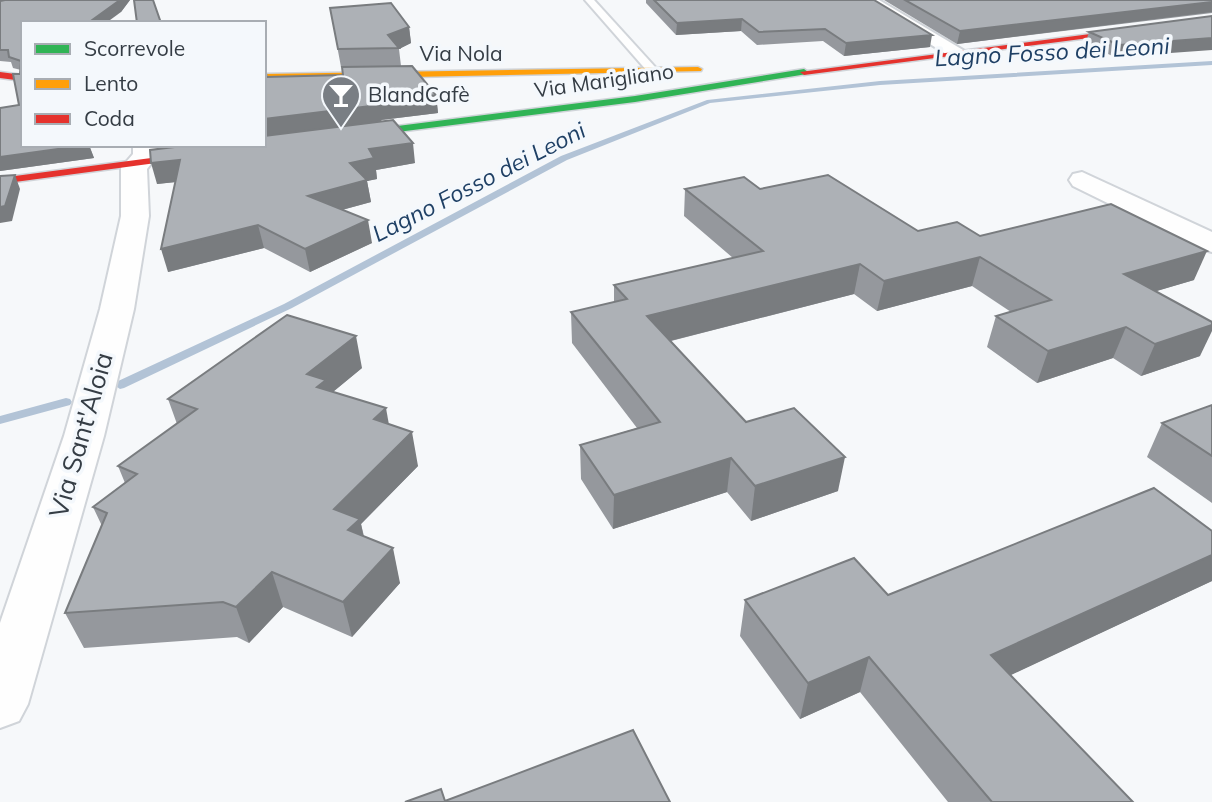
<svg xmlns="http://www.w3.org/2000/svg" width="1212" height="802" font-family="Mulish,sans-serif">
	<style>
		.lines { fill: none; stroke-linecap: round; stroke-linejoin: round }
		.stream { fill: #b2c3d6; fill-rule: evenodd }
		.lane-casing { stroke: #d0d4d9; stroke-width: 4 }
		.street-casing { stroke: #d0d4d9; stroke-width: 4 }
		.fast-casing { stroke: #d0d4d9; stroke-width: 3 }
		.slow-casing { stroke: #d0d4d9; stroke-width: 3 }
		.jam-casing { stroke: #d0d4d9; stroke-width: 3 }
		.lane { fill: #fefefe; fill-rule: evenodd }
		.street { fill: #fefefe; fill-rule: evenodd }
		.fast { fill: #30b455; fill-rule: evenodd }
		.slow { fill: #ff9f0a; fill-rule: evenodd }
		.jam { fill: #e5322d; fill-rule: evenodd }
		.wall { fill: #95989d }
		.shaded-wall { fill: #797c7f }
		.building { fill: #adb1b6; stroke: #797c7f; stroke-width: 2 }
		.labels { text-anchor: middle; stroke-width: 7; stroke-linejoin: round; paint-order: stroke }
		.far-street-label { font-size: 21px; fill: #353d45; stroke: #f4f8fc }
		.far-poi-label { font-size: 21px; fill: #353d45; stroke: #f4f8fc; text-anchor: start }
		.far-water-label { font-size: 23px; font-style: italic; fill: #1f4065; stroke: #f4f8fc }
		.street-label { font-size: 26px; fill: #353d45; stroke: #f4f8fc }
	</style>
	<rect width="100%" height="100%" fill="#f6f8fa"/>
	<g class="lines">
		<g class="stream">
			<path d="M1212,61v4l-332,20 -170,18 -143,57 -275,148 -168,80 -4,1 -6,-4 2,-3 168,-78 277,-148 146,-56 173,-19z"/>
			<path d="M66,398l4,1 2,3 -2,3 -70,19v-8z"/>
		</g>
		<defs>
			<path id="lane" d="M585,0h9l62,68v4h-8z"/>
			<g id="street">
				<path d="M859,0h20l89,53 -3,4h-14z"/>
				<path d="M133,145h24l1,10 -11,14 2,47 -15,93 -30,127 -76,268 -9,17 -19,7v-105l64,-187 36,-127 21,-93v-48l12,-14z"/>
				<path d="M1082,172l130,60v20l-11,-3 -128,-63 -4,-6 4,-6z"/>
			</g>
			<path id="fast" d="M804,69l4,3 -1,2 -172,28 -285,36 -5,-3 5,-3 285,-36z"/>
			<path id="slow" d="M698,67l4,2 -1,2 -437,9v-6z"/>
			<g id="jam">
				<path d="M1212,18v4l-408,53 -4,-3z"/>
				<path d="M0,72l23,3v6l-23,-3z"/>
				<path d="M204,151l5,3 -1,2 -208,28v-6z"/>
			</g>
		</defs>
		<use href="#lane" class="lane-casing"/>
		<use href="#street" class="street-casing"/>
		<use href="#fast" class="fast-casing"/>
		<use href="#slow" class="slow-casing"/>
		<use href="#jam" class="jam-casing"/>
		<use href="#lane" class="lane"/>
		<use href="#street" class="street"/>
		<use href="#fast" class="fast"/>
		<use href="#slow" class="slow"/>
		<use href="#jam" class="jam"/>
	</g>
	<g class="wall">
		<path d="M5,0h125l-9,12 -98,11 66,122 5,13 -94,13v-63l19,-3 2,-35 -8,-2 -2,-6 -11,-1v-60z"/>
		<path d="M646,0h228l56,47 -86,9 -21,-15 -66,4 -16,-14 -65,4 -30,-32z"/>
		<path d="M884,0h328v13l-255,31z"/>
		<path d="M330,8l79,19 2,16 -12,6 2,17 -60,1z"/>
		<path d="M1212,16l-97,41 -30,-13 4,-12z"/>
		<path d="M266,69l2,8 168,18 2,18 -57,7 34,43 -39,7 1,9 -10,2 4,21 -29,8 30,33 -62,29 -46,-24 -96,24 7,-90 -18,2 3,-35 -1,-4h105z"/>
		<path d="M685,189h75l158,42 62,5 214,44 -38,11 44,65 -59,20 -28,-18 -76,25 -50,-36 9,-31 15,-4 -39,-26 -95,25 -23,-17 -183,47 75,81 92,69 -87,30 -24,-29 -114,37 -32,-50 -1,-34 57,-17 -65,-85 -1,-31 43,-10v-17l119,-27 -49,-42z"/>
		<path d="M362,368l-29,24 55,32 30,42 -57,58 3,12 36,47 -48,54 -69,-30 -34,36 -12,-6 -153,11 -19,-35 37,-87 -9,-19 32,-24 -7,-17 59,-42 -9,-25z"/>
		<path d="M1212,405v98l-65,-46 15,-34z"/>
		<path d="M1212,531v50l-202,94 123,127h-185l-88,-110 -60,27 -60,-83 5,-36 143,-5z"/>
	</g>
	<g class="shaded-wall">
		<path d="M120,0h10l-9,12 -15,11h-18z"/>
		<path d="M1212,2v10l-255,32 3,-13z"/>
		<path d="M742,19l-1,12 -65,4 1,-12z"/>
		<path d="M409,27l2,16 -12,6 -11,-14z"/>
		<path d="M932,35l-2,12 -86,9 2,-13z"/>
		<path d="M1212,38v12l-97,7 4,-12z"/>
		<path d="M436,95l2,18 -57,7 1,2 -118,15v-18z"/>
		<path d="M413,143l2,20 -39,7 1,9 -10,2 4,21 -59,16 -4,-22 42,-33 19,-14z"/>
		<path d="M89,145l5,13 -94,13v-14z"/>
		<path d="M159,145h37l-36,5z"/>
		<path d="M180,160l6,21 -29,3 -6,-21z"/>
		<path d="M15,175l5,14 -8,32 -12,2v-16z"/>
		<path d="M368,220l4,23 -62,29 -5,-23z"/>
		<path d="M258,225l6,23 -96,24 -7,-23z"/>
		<path d="M1207,251l-13,29 -81,24 11,-30z"/>
		<path d="M980,257l-8,29 -95,25 7,-30z"/>
		<path d="M860,264l-6,30 -208,53 1,-31z"/>
		<path d="M1212,325v6l-12,25 -59,20 14,-32z"/>
		<path d="M1126,327l-13,31 -76,25 11,-32z"/>
		<path d="M356,336l6,32 -33,27 4,18 -26,-39z"/>
		<path d="M386,408l6,34 -18,-23z"/>
		<path d="M412,432l6,34 -57,58 6,30 -25,-10 -8,-35z"/>
		<path d="M845,457l-7,34 -87,30 4,-35z"/>
		<path d="M731,458l-4,34 -114,37 1,-34z"/>
		<path d="M393,548l7,35 -48,54 -9,-35z"/>
		<path d="M1212,555v26l-235,110 14,-36z"/>
		<path d="M272,572l11,35 -34,36 -13,-36z"/>
		<path d="M869,657l-9,35 -60,27 8,-36z"/>
	</g>
	<g class="building">
		<path d="M5,0h115l-32,23h-65v122h64l-87,12v-49l19,-3 -6,-31h7l1,-13 -12,-4 -1,-7h-8v-49z"/>
		<path d="M134,0h19l8,23h-24z"/>
		<path d="M654,0h220l58,35 -86,8 -21,-14 -66,3 -17,-13 -65,4z"/>
		<path d="M905,0h307v2l-252,29z"/>
		<path d="M391,3l18,24 -21,8 11,13 -61,1 -8,-41z"/>
		<path d="M1212,16v22l-93,7 -30,-13z"/>
		<path d="M412,66l24,29 -58,8 1,2 -115,14v-50h2v8l77,-2 -1,-8z"/>
		<path d="M393,120l20,23 -44,6 5,9 -24,5 17,17 -59,16 60,24 -63,29 -47,-24 -97,24 19,-89 -29,3 -1,-13 41,-5h73v-9z"/>
		<path d="M15,175l-10,31 -5,1v-31z"/>
		<path d="M828,175l90,56 39,-9 23,14 131,-32 96,47 -83,23 88,48v3l-57,19 -29,-17 -78,24 -52,-35 55,-16 -71,-43 -96,24 -24,-17 -213,52 99,106 48,-14 51,49 -90,29 -24,-28 -117,37 -34,-50 80,-23 -89,-110 56,-13 -13,-14 149,-34 -78,-62 59,-12 16,12z"/>
		<path d="M287,315l69,21 -49,38 19,6 -9,7 69,21 -12,11 38,13 -78,77 26,10 -12,11 45,18 -50,54 -71,-30 -36,35 -13,-5 -158,11 42,-100 -14,-6 44,-33 -19,-8 79,-57 -29,-10z"/>
		<path d="M1212,405v51l-50,-33z"/>
		<path d="M1154,488l58,43v24l-221,100 142,147h-141l-123,-145 -61,26 -63,-83 109,-42 34,37z"/>
		<path d="M633,730l37,72h-265l36,-13 4,12z"/>
	</g>
	<defs>
		<symbol id="bar-pin" viewBox="-11 -11 22 30"><path d="M0 17L-7.5 6A9.5 9.5 0 1 1 7.5 6Z" fill="#797e84" stroke="#f4f8fc"/><path d="M-6-5H6L.8 .8V4.5H3.5V6h-7V4.5H-.8V.8Z" fill="#fff"/></symbol>
	</defs>
	<g fill-rule="evenodd">
		<use href="#bar-pin" x="319" y="73" width="44" height="60"/>
	</g>
	<g class="labels">
		<g class="far-street-label">
			<text x="461" y="61">Via Nola</text>
			<text transform="translate(604 81) rotate(-8)" y="7">Via Marigliano</text>
		</g>
		<g class="far-poi-label">
			<text x="368" y="102">BlandCafè</text>
		</g>
		<g class="far-water-label">
			<text transform="translate(1052 52) rotate(-3)" y="8">Lagno Fosso dei Leoni</text>
			<text transform="translate(479 182) rotate(-27)" y="8">Lagno Fosso dei Leoni</text>
		</g>
		<g class="street-label">
			<text transform="translate(81 435) rotate(-74)" y="9">Via Sant'Aloia</text>
		</g>
	</g>
	<rect x="21" y="21" width="245" height="126" fill="#f4f8fc" stroke="#a8adb3" stroke-width="2"/>
	<rect x="35" y="44" width="35" height="10" fill="#30b455" stroke="#a8adb3" stroke-width="2"/>
	<text x="84" y="56" font-size="21" fill="#353d45">Scorrevole</text>
	<rect x="35" y="79" width="35" height="10" fill="#ff9f0a" stroke="#a8adb3" stroke-width="2"/>
	<text x="84" y="91" font-size="21" fill="#353d45">Lento</text>
	<rect x="35" y="114" width="35" height="10" fill="#e5322d" stroke="#a8adb3" stroke-width="2"/>
	<text x="84" y="126" font-size="21" fill="#353d45">Coda</text>
</svg>
